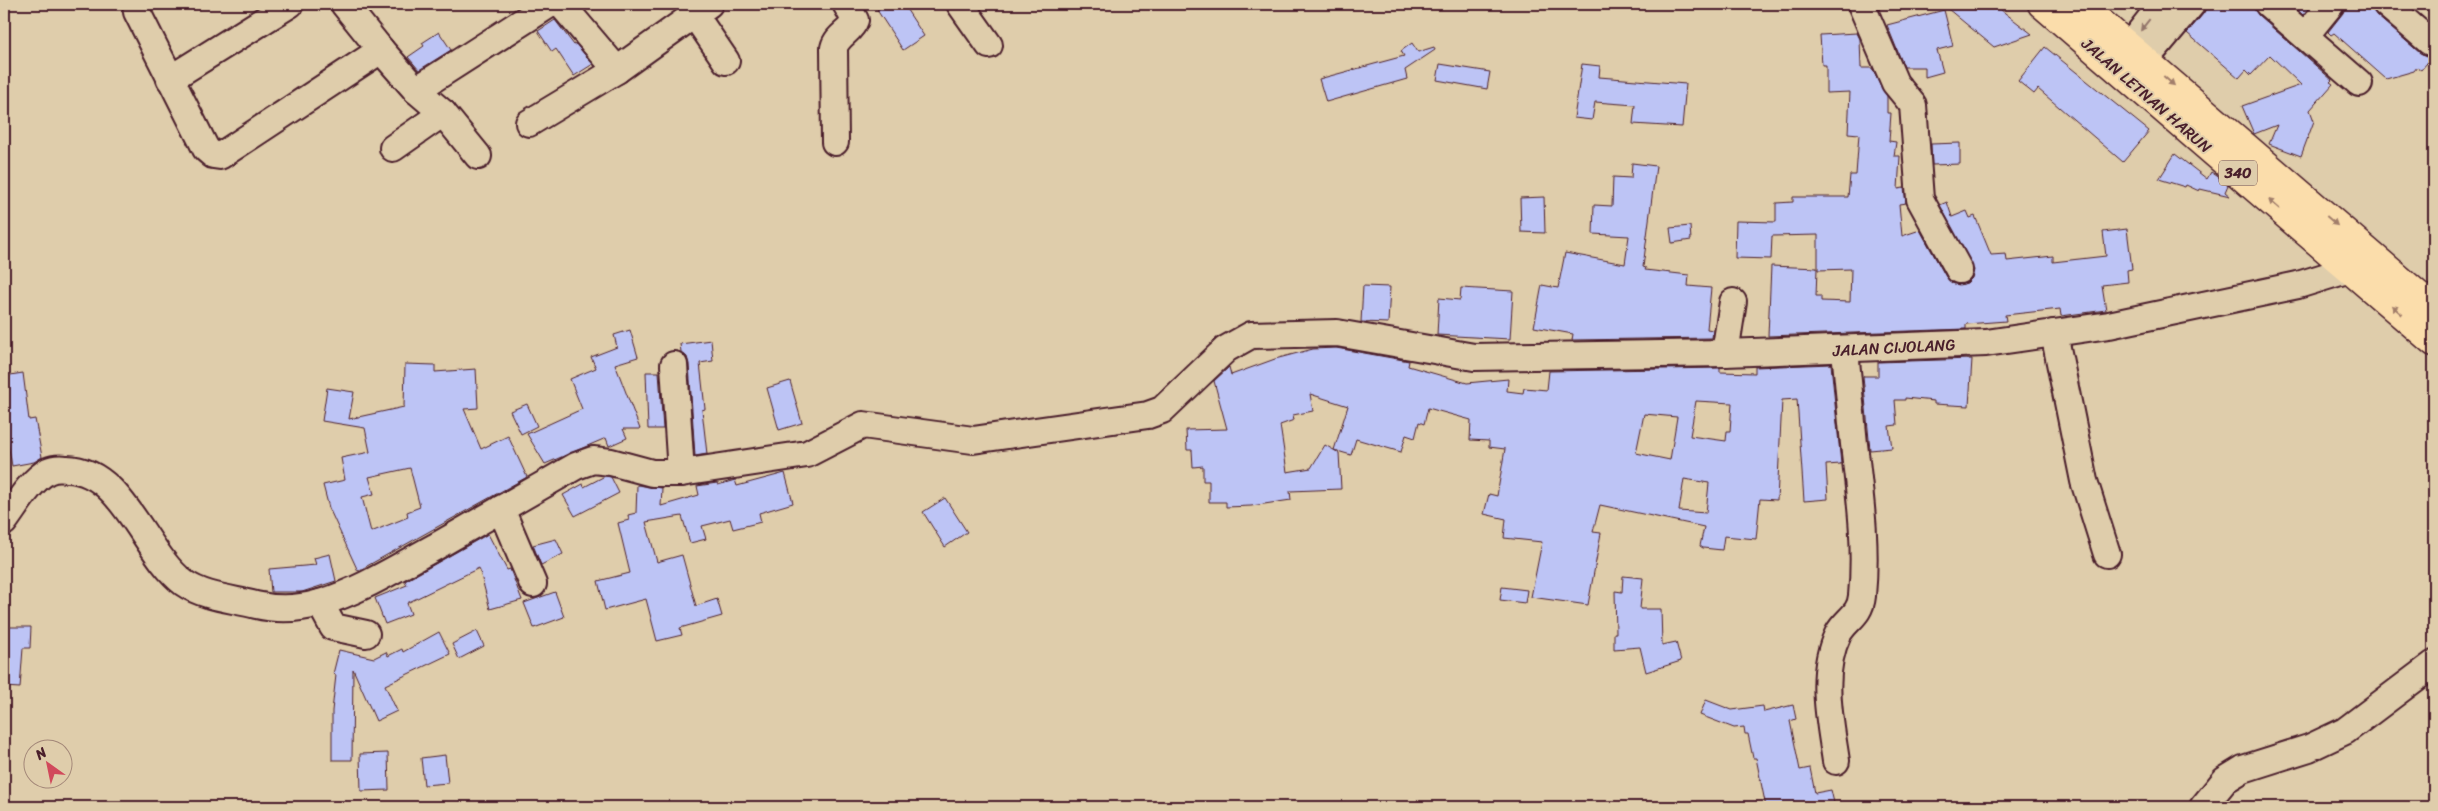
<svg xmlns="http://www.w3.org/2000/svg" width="2438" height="811" font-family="Sriracha,sans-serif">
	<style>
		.building { fill: #bdc4f5; stroke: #4a1f2b; fill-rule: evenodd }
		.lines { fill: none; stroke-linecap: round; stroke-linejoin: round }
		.minor-casing { stroke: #4a1f2b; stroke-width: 30 }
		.major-casing { stroke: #4a1f2b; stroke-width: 31 }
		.minor { stroke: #dfcdab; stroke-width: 26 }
		.major { stroke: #fbddab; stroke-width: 28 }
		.oneway { fill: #94766b }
		.oneway2 { fill: #a27e6b }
		.labels { text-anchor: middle; stroke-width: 4; stroke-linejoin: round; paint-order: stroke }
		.shield { fill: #dfcdab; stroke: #775351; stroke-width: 1 }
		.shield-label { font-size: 15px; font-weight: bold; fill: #4a1f2b }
		.street-label { font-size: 16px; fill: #4a1f2b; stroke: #dfcdab }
	</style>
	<rect width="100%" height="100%" fill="#dfcdab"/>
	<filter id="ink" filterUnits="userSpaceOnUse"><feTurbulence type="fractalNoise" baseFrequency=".02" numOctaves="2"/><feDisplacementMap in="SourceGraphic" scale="10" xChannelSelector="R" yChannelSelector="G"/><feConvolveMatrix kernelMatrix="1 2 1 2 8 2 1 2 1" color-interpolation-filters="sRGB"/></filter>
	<g filter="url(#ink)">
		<g class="building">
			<path d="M886,4h17l21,32 -21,14 -26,-40z"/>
			<path d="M1942,4h42l8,6 4,-4 36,28 -38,13z"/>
			<path d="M2208,4h45l5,11 74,65 -2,2 3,2 -23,26 4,11 -13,35 -32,-12 8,-19 -23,9 -12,-28 59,-21 -31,-30 -19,20 -5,-5 -7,8 -52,-45 16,-19z"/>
			<path d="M2291,4h21l-9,11z"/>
			<path d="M2346,4h25l5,11 44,38 13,3 -12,14 -4,-3 -3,4 -28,8 -52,-46 -3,2 -3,-3 15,-19z"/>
			<path d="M1944,10l9,36 -16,4 6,22 -18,5v-10h-21l-17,-42z"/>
			<path d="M555,20l19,25 2,-1 17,20 -19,12 -18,-27 -4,3 -14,-21z"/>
			<path d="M439,32l12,18 -32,20 -11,-13 16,-11 -2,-3z"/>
			<path d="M1857,33l3,6 1,29h11l15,28v17h4l-2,28 7,1 -2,14h6l-2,33 6,-1 2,15 -7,1 3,32 18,-6 26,47 6,6 7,2 8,-2 5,-5 2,-8 -34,-65 7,-3 5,15 15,-6 3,7 5,-2 16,39 15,-1 1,7 46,-5v6l53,-6 -3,-24 24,-3 5,40 -5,1 1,12 -26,3 4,25 -45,6 -1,-7 -55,6 1,6 -40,3v5l-198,7 3,-70 46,2 -1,28h5v5l29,1 1,-33 -33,1v-35l-46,1 -1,23 -36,-1 1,-37 40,1v-19l17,-1v-5h55l2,-22h6l3,-41 -11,-1 2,-41 -24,1v-28h-4l-2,-30z"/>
			<path d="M1412,43l6,9 16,-5 1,3 -30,20 2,9 -81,23 -7,-23 85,-23 -3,-5z"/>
			<path d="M2045,47l104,84 -26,31 -85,-73 -4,5 -16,-13z"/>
			<path d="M1440,64l50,8 -3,17 -50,-9z"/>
			<path d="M1582,64l18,2 -1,11 87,7 -4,43 -49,-3 2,-19 -40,-3 -3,18 -18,-2z"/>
			<path d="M1960,143v21l-28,1 -1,-21z"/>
			<path d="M2175,154l32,25 4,-7 6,4 11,9 -3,7 5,4 -30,-7 -1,2 -13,-6 -1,2 -26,-8z"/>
			<path d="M1632,163l24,3 -13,101 3,1 -1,2 44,5 -1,11 23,2 -4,41 6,1 -1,8 -140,2 1,-6 -39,-7 8,-42 16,3 7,-35 60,11 4,-28 -36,-2 1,-29 18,1 1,-29 18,1z"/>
			<path d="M1544,197l1,36 -24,-1 -1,-34z"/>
			<path d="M1690,226l1,14 -19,3 -2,-15z"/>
			<path d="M1363,286l27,1 -2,36 -27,-1z"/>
			<path d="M1461,288l52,3 -3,48 -73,-4 2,-37 21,2z"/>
			<path d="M630,330l8,27 -23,7 25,65h-17l4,9 -18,8 -3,-8 -61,26 -18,-30 55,-25 -12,-30 26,-11 -5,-11 26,-10 -3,-12z"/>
			<path d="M711,340l2,21 -13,2 5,46 -3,1 5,44 -12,2 -6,-92 -2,-7 -6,-5 -1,-8z"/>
			<path d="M1336,348l73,13 -1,5 59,17 41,-4 -1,12 16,2 1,-5 23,2 2,-19 171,-3v4l35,1v-6l76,-3 10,100 -15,1 2,34 -24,2 -7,-102 -15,1 -5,100 -17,-1 -4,40 -32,-3 -2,14 -19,-2 -3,-2 4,-19 -104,-22 -7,27 8,1 -13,72 -57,-8 11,-55 -38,-4 2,-19 -22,-5 5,-20 8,2 8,-47 -16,-2v-6l-19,-1 1,-20 -43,-12 -4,16 -5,-2 -4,16 -9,-3 -5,17 -45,-13 -5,16 -17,-5 14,-44 -38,-12 3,17 -20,4 1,5 -14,5 7,47 24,-4 14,-23 14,8 2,36 -51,2 1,9 -40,6 -25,1v-5h-17v-21h-6v-15l-10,1 -1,-17h-5l-1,-20 41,-1 -13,-48 15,-14 2,8 44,-16 38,-10zM1696,401l36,2 -2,28h-3l-1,10 -36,-5zM1644,414l33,3 -7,43 -34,-7zM1684,479l25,4 -3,30 -27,-2z"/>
			<path d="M1972,359l-3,47 -35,-2v-3l-29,-3v2h-10l2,25 -8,1 3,22 -22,2 -7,-74h15v-14z"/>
			<path d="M405,364l30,1v7l41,-3 2,39 -14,1 17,40 27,-13 19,41 -169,94 -29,-63 -6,-23 22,-5 -4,-22 29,-6 -5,-24 -43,-7 5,-33 27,4 -5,27 55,-12zM410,468l10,39 -13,5 1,5 -37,15 -9,-35 12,-3 -5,-17z"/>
			<path d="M646,372h13l4,57h-15z"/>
			<path d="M23,373l6,47 6,-1 7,38 -8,5 -22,4 -8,-46v-16l2,-1 -2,-27z"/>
			<path d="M790,381l12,42 -23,7 -12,-42z"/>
			<path d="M527,404l10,22 -16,8 -11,-23z"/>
			<path d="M785,473l8,30 -34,10 2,9 -28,7 -3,-10 -28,7 4,13 -16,4 -8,-27 -36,6 11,40 25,-7 14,51 21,-7 5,17 -42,12 2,7 -25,6 -11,-42 -41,11 -7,-29 32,-8 -12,-50 11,-3 -1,-5 8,-2 1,-28 25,3 -1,18 38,-11 -2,-9 20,-3 1,2 17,-5 2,6z"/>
			<path d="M605,476l6,1 8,16 -44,23 -12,-21 20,-11 1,3z"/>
			<path d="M945,498l22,34 -22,15 -22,-35z"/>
			<path d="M488,534l19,36 3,-1 12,31 -32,9 -11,-41 -72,35 4,11 -26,10 -10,-26 32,-13 -2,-4z"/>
			<path d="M556,539l7,15 -22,11 -8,-20z"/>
			<path d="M330,554l6,27 -34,11h-31l-2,-23 47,-4 -2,-7z"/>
			<path d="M1623,576l20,2 -3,31h21l1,36 14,-3 5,19 -35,11 -6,-25 -26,2v-16h2l-1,-42 7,1z"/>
			<path d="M1502,587l25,3 -2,13 -25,-3z"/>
			<path d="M555,592l9,25 -30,11 -10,-25z"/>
			<path d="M4,627h27l-1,21h-7l-3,40 -16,-1z"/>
			<path d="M477,631l7,15 -25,13 -7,-15z"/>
			<path d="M439,632l11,22 -65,31 12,26 -21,10 -23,-52 -1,91h-20v-49l4,-36 -3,-1 6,-24 35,8 12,-6 2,4 14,-7 1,3z"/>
			<path d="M1706,700l26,10 31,-4 1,6 29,-7 3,14 -6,2 10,49 10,-2 5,25 16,-3 4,17h-19l-1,-3 -49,3 -10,-49h-3l-5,-24h-3l-1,-7 -10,1 -34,-13z"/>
			<path d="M388,753l1,37 -28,1 -1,-37z"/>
			<path d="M445,755l3,28 -24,2 -3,-27z"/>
		</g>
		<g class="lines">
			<defs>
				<g id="minor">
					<path d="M136,4l1,8 69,137 7,6 7,1 161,-106"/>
					<path d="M344,4l37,46 35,40 27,23 35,43"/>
					<path d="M561,4l56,66"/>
					<path d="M960,4l29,41"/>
					<path d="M1861,4l34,79 18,22 7,94 39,71"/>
					<path d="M2268,4l91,79"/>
					<path d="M2386,4l44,38"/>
					<path d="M694,14l32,47"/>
					<path d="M2305,36l26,-32"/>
					<path d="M2129,46l33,-42"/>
					<path d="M2145,60l47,-56"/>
					<path d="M170,79l120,-75"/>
					<path d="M416,90l134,-86"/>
					<path d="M529,123l88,-53 92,-66"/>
					<path d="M835,142l-1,-94c3,-13 17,-16 21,-28l-9,-16"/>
					<path d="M393,148l50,-35"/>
					<path d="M2054,333l30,148 23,73"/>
					<path d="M1725,353l8,-51"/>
					<path d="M674,365l7,108"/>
					<path d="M501,509l32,75"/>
					<path d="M4,522c12,-16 26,-41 44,-51 6,-3 12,-3 19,-2 56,1 77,84 117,114 20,14 49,16 72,22 21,5 43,4 64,-2 40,-12 78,-36 115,-56 47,-27 94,-54 141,-81l17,-6 18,2 41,11h29l126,-19 56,-29 110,15 175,-25 14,-5 64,-61 25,-14 86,-2 137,24 251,-4 261,-10 123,-18 189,-40 52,-16"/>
					<path d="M320,603l13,24 33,7"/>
					<path d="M1836,761c-6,-41 -17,-88 2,-127 8,-15 22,-18 24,-38 5,-52 -2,-100 -8,-152 -3,-31 -6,-63 -9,-94"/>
					<path d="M2203,807l22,-27 18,-11 66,-21 36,-17 89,-67"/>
				</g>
				<g id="major">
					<path d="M2042,4l392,338"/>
					<path d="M2079,4l355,305"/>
				</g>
			</defs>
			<use href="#minor" class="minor-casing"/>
			<use href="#major" class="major-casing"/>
			<use href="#minor" class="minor"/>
			<use href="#major" class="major"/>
		</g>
		<defs><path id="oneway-solid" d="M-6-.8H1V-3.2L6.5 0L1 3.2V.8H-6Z" transform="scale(1.25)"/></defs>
		<use class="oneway" href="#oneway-solid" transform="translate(2145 25) rotate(128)"/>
		<g class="oneway2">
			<use href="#oneway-solid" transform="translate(2169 81) rotate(41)"/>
			<use href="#oneway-solid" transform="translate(2274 204) rotate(-139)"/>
			<use href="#oneway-solid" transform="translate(2332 221) rotate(41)"/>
			<use href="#oneway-solid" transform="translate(2397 310) rotate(-139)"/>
		</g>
	</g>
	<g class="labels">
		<rect class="shield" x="2219" y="160.5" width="38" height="25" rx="4"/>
		<g class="shield-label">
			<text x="2238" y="178">340</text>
		</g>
		<g class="street-label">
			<text transform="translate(2147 95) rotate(41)" y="6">JALAN LETNAN HARUN</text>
			<text transform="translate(1894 347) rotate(-3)" y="6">JALAN CIJOLANG</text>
		</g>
	</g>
	<rect width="2438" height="811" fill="none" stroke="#dfcdab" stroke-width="20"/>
	<rect x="10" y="10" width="2418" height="791" fill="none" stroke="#4a1f2b" stroke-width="2" filter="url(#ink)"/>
	<g transform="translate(48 764) rotate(327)"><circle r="24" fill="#dfcdab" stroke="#a38778"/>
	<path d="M0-4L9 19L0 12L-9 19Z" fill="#d1495b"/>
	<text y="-8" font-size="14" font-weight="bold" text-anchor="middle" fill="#4a1f2b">N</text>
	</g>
</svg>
